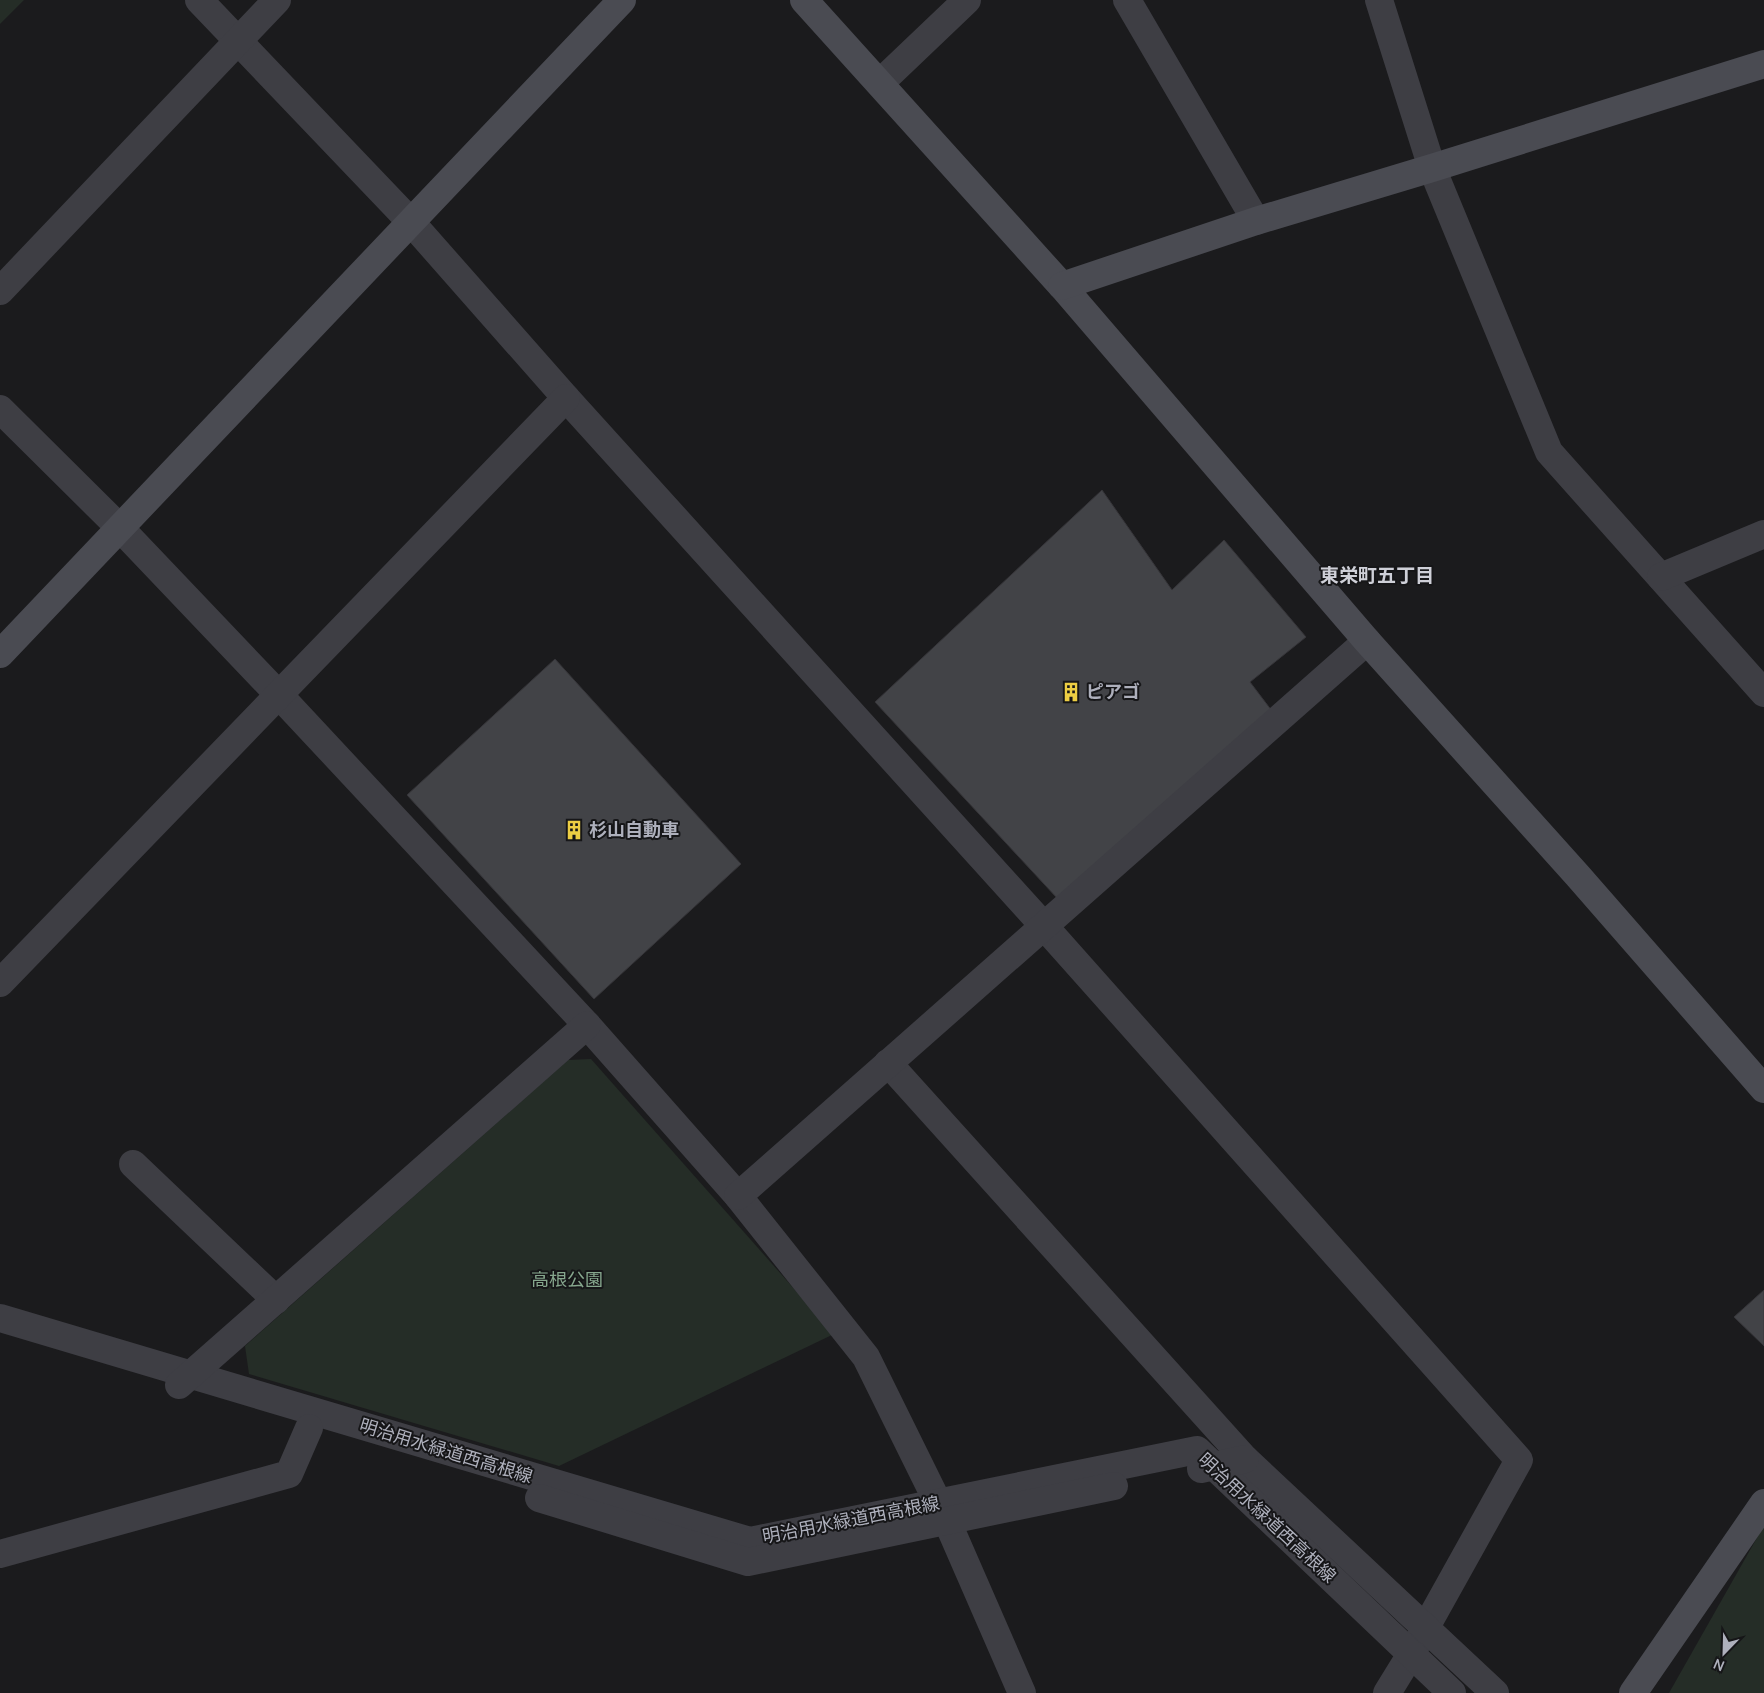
<svg xmlns="http://www.w3.org/2000/svg" width="1764" height="1693" font-family="Manrope,'Noto Sans JP',sans-serif">
	<style>
		.green { fill: #252d27 }
		.building { fill: #424347; stroke: #363539 }
		.lines { fill: none; stroke-linecap: round; stroke-linejoin: round }
		.street { stroke: #3e3e44; stroke-width: 28 }
		.secondary { stroke: #4a4b52; stroke-width: 28 }
		.labels { text-anchor: middle; stroke-width: 4; stroke-linejoin: round; paint-order: stroke }
		.poi-label { font-size: 18px; font-weight: bold; fill: #aeb0bc; stroke: #161618; text-anchor: start }
		.park-label { font-size: 18px; fill: #86a68d; stroke: #161618 }
		.street-label { font-size: 18px; fill: #aeb0bc; stroke: #161618 }
		.neighbourhood-label { font-size: 19px; font-weight: bold; fill: #cfd0d8; stroke: #161618 }
	</style>
	<rect width="100%" height="100%" fill="#1b1b1d"/>
	<g class="green">
		<path d="M0,0h24l-24,24z"/>
		<path d="M591,1059l243,275 -275,132 -310,-92 -4,-28 323,-286z"/>
		<path d="M1764,1526v167h-95l93,-164z"/>
	</g>
	<g class="building">
		<path d="M1102,490l70,100 52,-50 82,97 -56,45 28,37 -221,179 -182,-196z"/>
		<path d="M555,659l186,205 -147,135 -187,-204z"/>
		<path d="M1764,1290v56l-30,-29z"/>
	</g>
	<g class="lines">
		<g class="street">
			<path d="M199,0l211,221 156,177 477,527 476,535 -108,194 -24,39"/>
			<path d="M1127,0l129,221"/>
			<path d="M1379,0l53,168 117,284 215,241"/>
			<path d="M880,83l87,-83"/>
			<path d="M0,291l277,-291"/>
			<path d="M0,409l119,118 160,168 308,330 151,171 128,161 81,164 75,172"/>
			<path d="M1661,577l103,-43"/>
			<path d="M0,983l566,-585"/>
			<path d="M888,1063l357,396 250,234"/>
			<path d="M133,1164l143,136"/>
			<path d="M738,1196l629,-555"/>
			<path d="M0,1318l750,223 447,-91 255,243"/>
			<path d="M179,1385l408,-360"/>
			<path d="M1201,1469l44,-10"/>
			<path d="M539,1498l209,64 366,-76"/>
			<path d="M0,1554l289,-80 20,-46"/>
		</g>
		<g class="secondary">
			<path d="M804,0l258,286 305,355 211,235 186,213"/>
			<path d="M1062,286l194,-65 176,-53 332,-104"/>
			<path d="M0,654l622,-654"/>
			<path d="M1633,1693l131,-190"/>
		</g>
	</g>
	<defs>
		<symbol id="building-bare" viewBox="-9 -9 18 18"><path d="M-4-6H4V6H1V3H-1V6H-4ZM-2.5-4.3h1.7v1.8h-1.7ZM.8-4.3h1.7v1.8H.8ZM-2.5-1h1.7V.8h-1.7ZM.8-1h1.7V.8H.8Z" fill="#edce43" stroke="#161618" stroke-width="2.5" paint-order="stroke"/></symbol>
	</defs>
	<g fill-rule="evenodd">
		<use href="#building-bare" x="1057" y="678" width="28" height="28"/>
		<use href="#building-bare" x="560" y="816" width="28" height="28"/>
	</g>
	<g class="labels">
		<g class="poi-label">
			<text x="1086" y="698">ピアゴ</text>
			<text x="589" y="836">杉山自動車</text>
		</g>
		<g class="park-label">
			<text x="567" y="1286">高根公園</text>
		</g>
		<g class="street-label">
			<text transform="translate(446 1451) rotate(17)" y="6">明治用水緑道西高根線</text>
			<text transform="translate(1267 1518) rotate(43)" y="6">明治用水緑道西高根線</text>
			<text transform="translate(851 1520) rotate(-11)" y="6">明治用水緑道西高根線</text>
		</g>
		<g class="neighbourhood-label">
			<text x="1377" y="582">東栄町五丁目</text>
		</g>
	</g>
	<g transform="translate(1724 1653) rotate(203)" stroke="#161618" stroke-width="4" paint-order="stroke">
	<path d="M0-4L9 19L0 12L-9 19Z" fill="#aeb0bc"/>
	<text y="-8" font-size="14" font-weight="bold" text-anchor="middle" fill="#aeb0bc">N</text>
	</g>
</svg>
